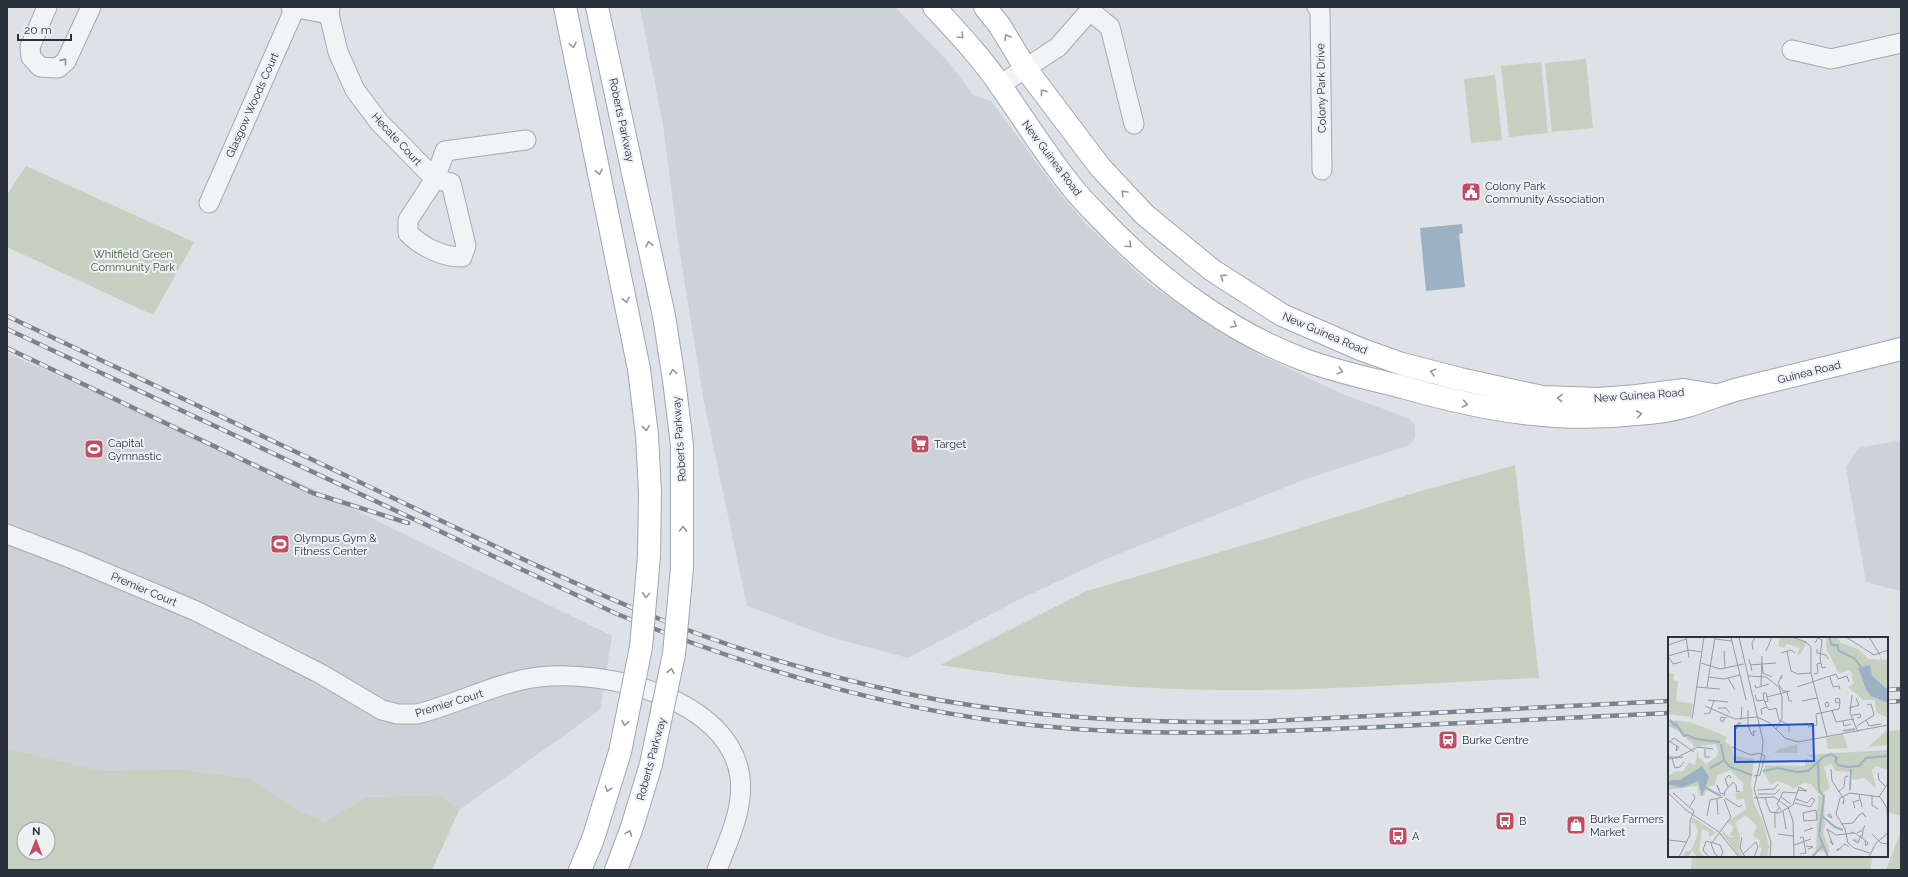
<svg xmlns="http://www.w3.org/2000/svg" width="1908" height="877" font-family="Raleway,sans-serif">
	<style>
		.built { fill: #cdd1d8 }
		.green { fill: #c5d0c0; fill-rule: evenodd }
		.water { fill: #9cb1c4 }
		.lines { fill: none; stroke-linecap: round; stroke-linejoin: round }
		.minor-casing { stroke: #a4a9b0; stroke-width: 21 }
		.major-casing { stroke: #9fa7b1; stroke-width: 24 }
		.minor { stroke: #f1f3f5; stroke-width: 19 }
		.major { stroke: #fff; stroke-width: 22 }
		.rail-casing { stroke: #79828f; stroke-width: 4.5 }
		.rail { stroke: #eef1f4; stroke-width: 3; stroke-dasharray: 9; stroke-linecap: butt }
		.major-bridge-casing { stroke: #9fa7b1; stroke-width: 24; stroke-linecap: butt }
		.major-bridge { stroke: #fff; stroke-width: 22 }
		.oneway { stroke: #94989e }
		.oneway2 { stroke: #8d9298 }
		.labels { text-anchor: middle; stroke-width: 4; stroke-linejoin: round; paint-order: stroke }
		.street-label { font-size: 11px; fill: #29313c; stroke: #eef1f4 }
		.poi-label { font-size: 11px; fill: #29313c; stroke: #eef1f4; text-anchor: start }
		.park-label { font-size: 11px; fill: #3e5737; stroke: #eef1f4 }
		.inset-river { fill: none; stroke: #9cb1c4; stroke-width: 2 }
		.inset-road { fill: none; stroke: #969ba3; stroke-width: 1 }
		.view { fill: #1d4ed8; fill-opacity: 0.15; stroke: #1d4ed8; stroke-width: 2 }
		.inset-edge { fill: none; stroke: #29313c; stroke-width: 2 }
	</style>
	<rect width="100%" height="100%" fill="#dee2e7"/>
	<g class="built">
		<path d="M640,7h255l56,58 22,30 18,6 68,92 25,29 63,60 65,45 48,28 80,38 68,25 7,7v12l-3,5 -5,4 -104,34 -197,79 -86,40 -112,59 -78,-21 -83,-31 -44,-209 -26,-163 -14,-109z"/>
		<path d="M7,353l285,126 320,157 -12,74 -141,100 -21,-15 -72,2 -42,25 -29,-13 -46,-30 -71,-10 -76,2 -95,-23z"/>
		<path d="M1901,440v151l-35,-9 -20,-115 13,-19z"/>
	</g>
	<g class="green">
		<path d="M1586,59l7,69 -41,4 -7,-69z"/>
		<path d="M1541,62l7,71 -39,4 -8,-71z"/>
		<path d="M1495,75l7,65 -31,3 -7,-64z"/>
		<path d="M26,166l168,76 -41,73 -146,-68v-52z"/>
		<path d="M1515,465l24,213c-103,4 -207,13 -311,12 -97,0 -193,-10 -288,-25l147,-74 181,-53 146,-45z"/>
		<path d="M1901,730v86l-14,-4v-81z"/>
		<path d="M7,748l95,23 76,-2 72,10 45,30 29,13 42,-25 73,-2 20,15 -27,60h-425zM24,829h24v24h-24z"/>
		<path d="M1901,831v39h-15z"/>
		<path d="M1692,856h181l-3,14h-179z"/>
	</g>
	<path class="water" d="M1462,224l1,9 -4,1 6,53 -39,4 -6,-63z"/>
	<g class="lines">
		<defs>
			<g id="minor">
				<path d="M47,7l-17,40 1,10 9,10 18,1 8,-7 25,-54"/>
				<path d="M291,7l38,7"/>
				<path d="M330,7l-1,7 9,38 17,38 24,32 56,57 16,4 15,63 -4,11c-20,0 -40,-10 -54,-24v-13l27,-41 10,-28 81,-11"/>
				<path d="M1317,7l3,4 2,159"/>
				<path d="M1090,11l20,16 24,97"/>
				<path d="M1792,50l39,9 70,-16"/>
				<path d="M1000,85l58,-38 35,-40"/>
				<path d="M209,203l86,-195"/>
				<path d="M7,534l68,26 121,51 125,63 61,36 16,4h19c41,-10 80,-32 122,-37 66,-8 190,21 201,100 4,33 -12,63 -23,93"/>
			</g>
			<g id="major">
				<path d="M565,7l74,362 8,66 3,58 -1,63"/>
				<path d="M597,7l67,309 10,64 8,65v123"/>
				<path d="M934,7c23,25 47,50 66,78 24,34 46,70 72,102 13,17 29,31 43,46 52,52 118,100 187,126 34,13 70,20 104,29 78,22 150,35 230,26 17,-1 35,-3 51,-8 16,-5 32,-11 48,-16 56,-14 111,-27 166,-41"/>
				<path d="M985,7l15,19 26,43 74,98 45,48 67,55 70,45 78,34 42,15 58,15 82,18 57,2 38,-3 47,-6 30,5"/>
				<path d="M580,870l13,-31 27,-87"/>
				<path d="M616,870l16,-43 19,-63"/>
			</g>
		</defs>
		<use href="#minor" class="minor-casing"/>
		<use href="#major" class="major-casing"/>
		<use href="#minor" class="minor"/>
		<use href="#major" class="major"/>
		<defs>
			<g id="rail">
				<path d="M7,316c134,63 269,126 403,190 76,36 152,73 230,105 73,31 150,55 228,74 125,31 254,38 383,37l418,-21"/>
				<path d="M7,329l610,285c136,55 277,98 424,112 113,11 225,6 338,1 97,-5 193,-9 290,-14"/>
				<path d="M7,348l306,145 95,30"/>
				<path d="M1887,690l14,-1"/>
				<path d="M1887,702l14,-1"/>
			</g>
		</defs>
		<use href="#rail" class="rail-casing"/>
		<use href="#rail" class="rail"/>
		<defs>
			<g id="major-bridge">
				<path d="M620,752l21,-105 8,-91"/>
				<path d="M651,764l23,-110 8,-86"/>
			</g>
		</defs>
		<use href="#major-bridge" class="major-bridge-casing"/>
		<use href="#major-bridge" class="major-bridge"/>
	</g>
	<defs><path id="oneway-chevron" d="M-2-3.5L2.5 0L-2 3.5" fill="none" stroke-width="1.6" stroke-linecap="round" stroke-linejoin="round"/></defs>
	<g class="oneway">
		<use href="#oneway-chevron" transform="translate(961 36) rotate(47)"/>
		<use href="#oneway-chevron" transform="translate(1007 37) rotate(-121)"/>
		<use href="#oneway-chevron" transform="translate(573 45) rotate(78)"/>
		<use href="#oneway-chevron" transform="translate(1043 92) rotate(-127)"/>
		<use href="#oneway-chevron" transform="translate(599 172) rotate(78)"/>
		<use href="#oneway-chevron" transform="translate(1124 193) rotate(-133)"/>
		<use href="#oneway-chevron" transform="translate(649 244) rotate(-102)"/>
		<use href="#oneway-chevron" transform="translate(1129 245) rotate(42)"/>
		<use href="#oneway-chevron" transform="translate(1223 277) rotate(-146)"/>
		<use href="#oneway-chevron" transform="translate(626 300) rotate(79)"/>
		<use href="#oneway-chevron" transform="translate(1234 325) rotate(30)"/>
		<use href="#oneway-chevron" transform="translate(1340 371) rotate(18)"/>
		<use href="#oneway-chevron" transform="translate(673 372) rotate(-99)"/>
		<use href="#oneway-chevron" transform="translate(1433 372) rotate(-165)"/>
		<use href="#oneway-chevron" transform="translate(1560 398) rotate(-176)"/>
		<use href="#oneway-chevron" transform="translate(1465 404) rotate(11)"/>
		<use href="#oneway-chevron" transform="translate(1639 414) rotate(-7)"/>
		<use href="#oneway-chevron" transform="translate(646 428) rotate(84)"/>
		<use href="#oneway-chevron" transform="translate(683 529) rotate(-89)"/>
		<use href="#oneway-chevron" transform="translate(646 595) rotate(95)"/>
		<use href="#oneway-chevron" transform="translate(671 671) rotate(-80)"/>
		<use href="#oneway-chevron" transform="translate(625 723) rotate(101)"/>
		<use href="#oneway-chevron" transform="translate(608 789) rotate(107)"/>
		<use href="#oneway-chevron" transform="translate(629 833) rotate(-70)"/>
	</g>
	<use class="oneway2" href="#oneway-chevron" transform="translate(64 61) rotate(-51)"/>
	<defs>
		<symbol id="civic-square" viewBox="-11 -11 22 22"><rect x="-9" y="-9" width="18" height="18" rx="4" fill="#c34c62" stroke="#eef1f4"/><path d="M-.6-6.5H3V-4.5H.6V-3L4-1V1h2V6H-6V1h2V-1L-.6-3ZM-1.2 2.5V6h2.4V2.5Z" fill="#fff"/></symbol>
		<symbol id="supermarket-square" viewBox="-11 -11 22 22"><rect x="-9" y="-9" width="18" height="18" rx="4" fill="#c34c62" stroke="#eef1f4"/><path d="M-6-5.5h2.5l.6 2H6L4.5 2H-2.5L-4.4-4H-6ZM-1.5 3.2a1.3 1.3 0 1 0 .1 0ZM3 3.2a1.3 1.3 0 1 0 .1 0Z" fill="#fff"/></symbol>
		<symbol id="stadium-square" viewBox="-11 -11 22 22"><rect x="-9" y="-9" width="18" height="18" rx="4" fill="#c34c62" stroke="#eef1f4"/><path d="M0-5a6.5 5 0 1 0 0 10a6.5 5 0 1 0 0-10ZM-3.5-1.8h7v3.6h-7Z" fill="#fff"/></symbol>
		<symbol id="station-square" viewBox="-11 -11 22 22"><rect x="-9" y="-9" width="18" height="18" rx="4" fill="#c34c62" stroke="#eef1f4"/><path d="M-3-6H3Q5-6 5-4V2Q5 4 3 4L4.5 6H3L1.5 4h-3L-3 6H-4.5L-3 4Q-5 4-5 2V-4Q-5-6-3-6ZM-3.5-4v3h7v-3ZM-3.5 1v1.5H-2V1ZM2 1v1.5H3.5V1Z" fill="#fff"/></symbol>
		<symbol id="bus-square" viewBox="-11 -11 22 22"><rect x="-9" y="-9" width="18" height="18" rx="4" fill="#c34c62" stroke="#eef1f4"/><path d="M-5-6H5V4H4V6H2V4H-2V6H-4V4H-5ZM-3.5-4V0h7V-4ZM-3.5 1.2v1.5H-2V1.2ZM2 1.2v1.5H3.5V1.2Z" fill="#fff"/></symbol>
		<symbol id="shop-square" viewBox="-11 -11 22 22"><rect x="-9" y="-9" width="18" height="18" rx="4" fill="#c34c62" stroke="#eef1f4"/><path d="M-5-2.5h2.3a2.7 3.5 0 0 1 5.4 0H5L5.5 6h-11ZM-1.5-2.5h3a1.5 2.3 0 0 0-3 0Z" fill="#fff"/></symbol>
	</defs>
	<g fill-rule="evenodd">
		<use href="#civic-square" x="1460" y="181" width="22" height="22"/>
		<use href="#supermarket-square" x="909" y="433" width="22" height="22"/>
		<use href="#stadium-square" x="83" y="438" width="22" height="22"/>
		<use href="#stadium-square" x="269" y="533" width="22" height="22"/>
		<use href="#station-square" x="1437" y="729" width="22" height="22"/>
		<use href="#bus-square" x="1494" y="810" width="22" height="22"/>
		<use href="#shop-square" x="1565" y="814" width="22" height="22"/>
		<use href="#bus-square" x="1387" y="825" width="22" height="22"/>
	</g>
	<g class="labels">
		<g class="street-label">
			<text transform="translate(1321 88) rotate(-91)" y="4">Colony Park Drive</text>
			<text transform="translate(252 105) rotate(-66)" y="4">Glasgow Woods Court</text>
			<text transform="translate(622 120) rotate(78)" y="4">Roberts Parkway</text>
			<text transform="translate(397 139) rotate(47)" y="4">Hecate Court</text>
			<text transform="translate(1052 158) rotate(53)" y="4">New Guinea Road</text>
			<text transform="translate(1325 333) rotate(23)" y="4">New Guinea Road</text>
			<text transform="translate(1809 372) rotate(-14)" y="4">Guinea Road</text>
			<text transform="translate(1639 395) rotate(-4)" y="4">New Guinea Road</text>
			<text transform="translate(679 439) rotate(-94)" y="4">Roberts Parkway</text>
			<text transform="translate(144 589) rotate(23)" y="4">Premier Court</text>
			<text transform="translate(449 703) rotate(-17)" y="4">Premier Court</text>
			<text transform="translate(651 759) rotate(-75)" y="4">Roberts Parkway</text>
		</g>
		<g class="poi-label">
			<text x="1485" y="190">Colony Park<tspan x="1485" dy="13">Community Association</tspan></text>
			<text x="108" y="447">Capital<tspan x="108" dy="13">Gymnastic</tspan></text>
			<text x="934" y="448">Target</text>
			<text x="294" y="542">Olympus Gym &amp;<tspan x="294" dy="13">Fitness Center</tspan></text>
			<text x="1462" y="744">Burke Centre</text>
			<text x="1590" y="823">Burke Farmers<tspan x="1590" dy="13">Market</tspan></text>
			<text x="1519" y="825">B</text>
			<text x="1412" y="840">A</text>
		</g>
		<g class="park-label">
			<text x="133" y="258">Whitfield Green<tspan x="133" dy="13">Community Park</tspan></text>
		</g>
	</g>
	<g transform="translate(1668 637)">
		<rect width="220" height="220" fill="#dee2e7"/>
		<path d="M112,0h9l18,5 -7,13 -3,-1 3,-6 -13,-4 -3,4 -6,-2zM158,0h11l4,6 17,6 11,10 11,1v-5l2,5 6,-1v59l-12,-6 -1,-12h-12l-15,-13 5,-3 -1,-11 -3,-3 -10,4 -13,-26zM0,30v5l6,2 -1,6 5,1 -2,20 17,3 -2,13 -23,-3zM0,83l22,2 23,9 14,6 -2,5 6,4 3,10 20,3 -3,25 3,19 10,21 5,23 -2,10h-8l3,-9 -3,-1 1,-7 -7,-4 4,-10 -9,-9 -4,-1 -9,7 5,12 -1,15 5,7 -5,-1 -17,-23 1,-2 6,6h7l-6,-2 4,-8 -7,-5 19,-13 -2,-11 -7,2 -2,-6 8,-3v-8l-13,-13 -13,6 -2,9 -7,2 -4,9h-4l-3,-10 -29,4v-14l6,-4 9,-1 6,-9 6,3 3,-16v8l8,7 11,-8 1,-5 -2,-7 -23,3v-3l-15,-13 -10,-5zM220,92v16l-20,2zM175,97l5,14 -20,1 -2,-11zM129,107l1,9h-24l6,-4zM220,113v20l-12,-4 -4,4 4,19 -11,-11 -12,2 -3,-8 -14,-1 -5,-7 -7,3 6,21 -10,7 -9,-11 -7,-1 -11,6 -2,-3 -14,-5 -6,4 -8,-13 2,-7 40,1v-8l8,3 1,-3 -8,-3zM157,157l-1,27 2,1 -3,9 7,22 -14,-2 2,-56 3,2zM25,180l23,16 -7,4v-5l-7,-3 -3,21 5,7h-7l-5,-6 -4,6h-5l2,-5 6,-2 4,-8 3,-11 -3,-7 -4,-1z" fill="#c5d0c0"/>
		<path d="M202,28l2,11 16,14v13l-17,-7 -5,-7 -8,-21zM34,129l7,11 -7,19 -4,-15 -17,7 -13,-4 3,-4h9z" fill="#9cb1c4"/>
		<path class="inset-river" d="M161,0l3,8h5l2,6 15,7 7,9M2,83l5,6 1,-2 8,12 3,-1 9,4 24,3M175,94l12,-2M53,107l3,16M56,123l6,7 22,8M150,125l1,28 5,7 -5,38 9,22M42,131l13,-7M95,134l15,-3 19,4 11,-1 15,-14 8,-3 6,4 -2,3 3,4 10,2 11,-1 7,-8 22,-2M36,150l17,9M182,153l1,-21M154,179l13,11 8,3M144,220l11,-12"/>
		<path class="inset-road" d="M18,0l3,21M63,0l15,63M71,0l24,104 -1,13 -8,35 17,53 -1,15M124,0l14,5 5,5v26l16,63M178,0l28,18 14,-5M201,0l11,18M47,2l17,2M147,6l3,-5 4,2 -2,18 2,10 4,-1M0,8l18,-6M149,12v4l9,2 2,4M85,13l-1,-7 3,-6M56,14l1,17M98,14l6,-14M119,14l4,20 7,3 13,-1M113,16l10,-3 4,3M0,19l21,-6 13,2M0,19l5,8 8,-2M81,22l3,12M94,25l1,11 9,4M33,26l19,6 24,-5M82,28l26,-2M146,37l4,-1 -1,-9 4,-1M80,39l18,1 13,10 3,10v21l-6,11M41,40l15,2 16,-4M162,40l3,10 6,-1 1,3M60,41l7,12M113,42l1,-4 -4,8 5,8h4l2,10h3M87,48l1,3 13,-4M93,49l1,-30M29,50l23,2M39,50l8,-50M129,50l39,-13 2,5 9,-3 2,6M87,58l2,6 7,-1M184,58l-2,18 8,19M99,60l23,-6M171,61l1,4 -4,1 -1,-4zM40,63l20,2M134,64l15,-3M97,65l3,-1 -2,-8h-3l1,7 1,2 1,3 1,2M160,65l1,4 -3,1 -1,-4zM37,69l30,13 22,-2M50,71h8l4,5M181,71l10,-3 -3,-7M80,73v16l4,9 2,1 -1,-4 3,-1M101,73l7,-2 3,12 10,5v7M164,73l4,12 18,-3M36,77l6,-1 4,-13M94,78l-1,-6 6,-2 2,3M184,78l8,-1 1,3 -4,1M89,80l13,6 15,15 13,4 90,-17M57,81l-4,-1 -1,3 3,2v-1l4,-5M24,82l12,-82M73,83l1,-13M198,83l3,6 12,-2M175,84l1,5 7,-2M72,86l-4,6 2,-6h3M189,89l17,-11 -3,-11 -4,1M140,90l9,-2 -1,-11 23,-5 1,-7M1,104l8,5 2,1 -3,4 1,-5M0,106l6,-5 20,14M30,110l15,2M64,110l19,8 8,-2 6,3 -5,19 -6,1M37,112v8h5M0,120h10l20,-10M4,121l3,10 5,-1 4,-5M0,122l15,-2M163,132l1,12 12,18 -1,5 1,-3M210,136l1,7 6,6M60,150l-3,-8 4,-4 2,3M51,153l-2,-5 3,8 5,1M89,153l17,-1 4,-5M170,155l6,-5 1,-10 3,-1M0,156l18,17 33,22 20,25M7,157l-2,-1 21,18 -4,10v14l-11,22M90,157h17l5,-5M191,158l3,12M204,158v10l6,4M56,159l1,-5 8,-9 3,3 1,7 3,-1M113,160l10,7M211,160l9,-14M57,161l14,9 3,-2M86,161l20,-1 14,10 5,14 1,36M97,161l5,14 9,1 14,-8 6,-18 8,4 -9,-1M49,162l1,16M127,166l15,4 5,-7 -3,-2 -5,5 -11,-4M22,169l5,-8 -2,-4M187,171l-2,-6 7,-2M113,173l-4,-6 6,-12 14,1M148,173l1,10 -13,1 -1,-8zM115,174l3,18M161,177h1l2,4 -4,-2zM39,179l3,-16 13,-3M173,187l12,-1 6,-8 2,-1 1,-1h1l3,4 -4,-4M107,191v-15l4,-5M136,194l9,-3 -3,1M189,196l6,-3 2,-5M110,197l15,2M181,197l4,-2 9,6 1,-8M204,197l9,9 7,1M74,200l-2,11 5,9M194,201l6,5 -2,3 -1,-5M0,203l18,2M189,203h-4l5,3 3,-8M162,204l3,4 -6,-16 9,6 18,-2M126,208l17,-6M138,209l7,1 -5,2M170,211l-1,3 8,-7 4,3M202,216l-16,-5 -6,-5 -3,-14 -9,-15 4,-16 10,-5 30,4 7,11 1,21M75,217l13,-12 2,5 -4,10M132,217l6,-1 -3,-16 -3,1M41,220l-6,-7 3,-9 14,4 3,7 -2,5M51,220l-4,-3 -4,-10 20,-27 -7,-18M201,220l7,-14 12,-10"/>
		<path class="view" d="M145,87l1,37 -79,1v-36z"/>
		<rect width="220" height="220" class="inset-edge"/>
	</g>
	<rect width="1908" height="877" fill="none" stroke="#29313c" stroke-width="16"/>
	<g transform="translate(36 841) rotate(1)"><circle r="19" fill="#eef1f4" stroke="#9fa4aa"/>
	<path d="M0-3L7 15L0 10L-7 15Z" fill="#c34c62"/>
	<text y="-6" font-size="11" font-weight="bold" text-anchor="middle" fill="#29313c">N</text>
	</g>
	<path d="M18 34v6h53v-6" fill="none" stroke="#29313c" stroke-width="2"/>
	<text x="24" y="34" font-size="12" fill="#29313c" stroke="#eef1f4" stroke-width="3" paint-order="stroke">20 m</text>
</svg>
